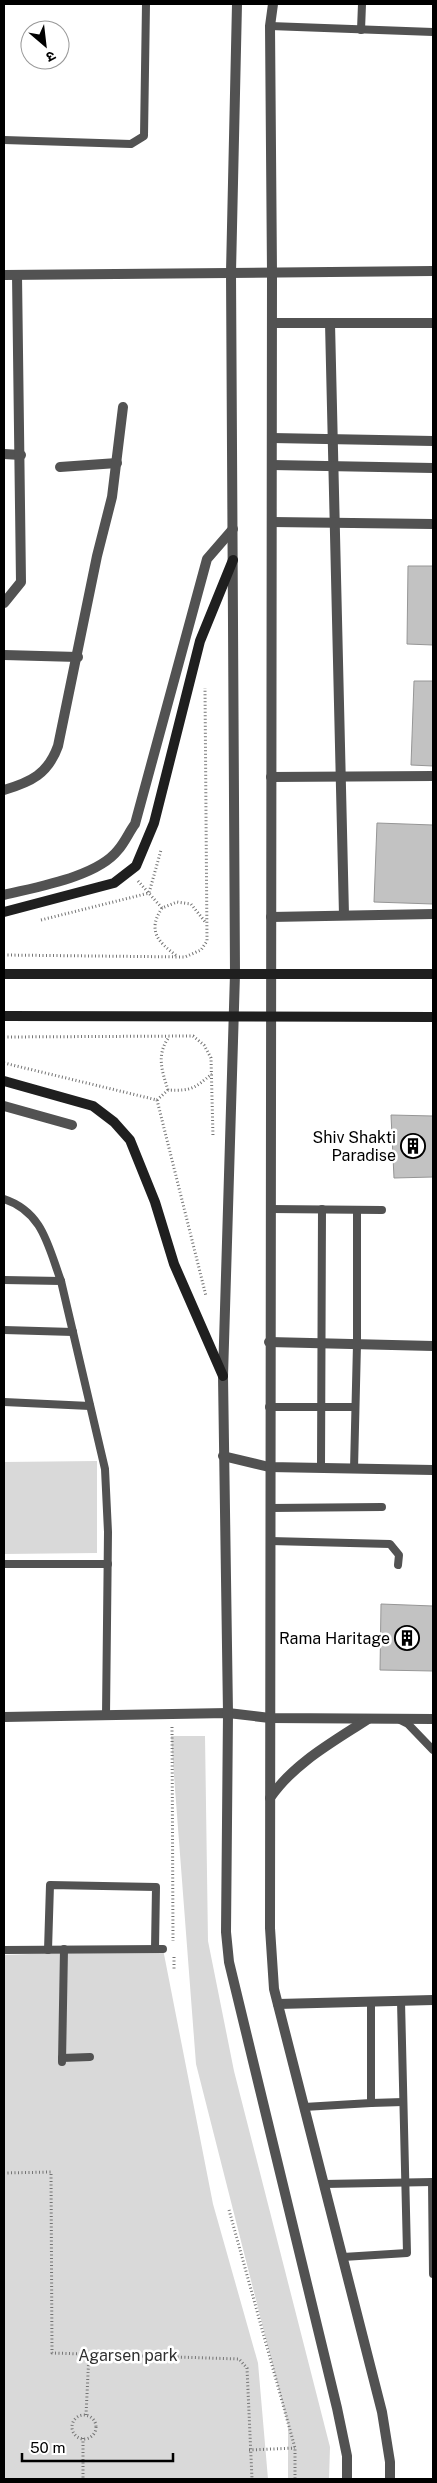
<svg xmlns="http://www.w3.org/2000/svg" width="437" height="2483" font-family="'Public Sans','Noto Sans Devanagari',sans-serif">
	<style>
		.green { fill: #d9d9d9 }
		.building { fill: #c2c2c2; stroke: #969696 }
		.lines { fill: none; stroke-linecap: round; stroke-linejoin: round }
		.path { stroke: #747474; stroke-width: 3; stroke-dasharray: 1 2.5; stroke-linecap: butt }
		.service { stroke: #525252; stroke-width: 8 }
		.minor { stroke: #525252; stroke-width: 10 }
		.tertiary { stroke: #525252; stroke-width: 10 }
		.secondary { stroke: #1f1f1f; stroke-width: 10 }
		.labels { text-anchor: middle; stroke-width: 5; stroke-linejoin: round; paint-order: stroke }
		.poi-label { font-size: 16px; fill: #000; stroke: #fff; text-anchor: end }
		.park-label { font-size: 16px; fill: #303030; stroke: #fff }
	</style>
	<rect width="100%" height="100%" fill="#fff"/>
	<g class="green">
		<path d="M97,1461v92l-93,1v-92z"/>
		<path d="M171,1736h34l3,205 26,130 96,376 -1,32h-41v-53l-92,-362z"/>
		<path d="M163,1949l50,255 45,159 10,116h-264v-524z"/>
	</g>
	<g class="building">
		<path d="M408,566h25v79l-26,-1z"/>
		<path d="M414,681h19v85l-22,-1z"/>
		<path d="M377,823l56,2v79l-59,-2z"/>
		<path d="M391,1115l42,1v61l-39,1z"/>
		<path d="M381,1604l52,2v65l-53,-1z"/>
	</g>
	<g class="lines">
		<g class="path">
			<path d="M138,881l24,27 15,-6 14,2 15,19"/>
			<path d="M162,908c-15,23 -4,34 15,48"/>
			<path d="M41,920l108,-27 12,-43"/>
			<path d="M4,955l181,2 16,-7 6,-9 -2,-253"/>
			<path d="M4,1037l189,-1 11,9 7,13 2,79"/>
			<path d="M4,1063l153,37 49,196"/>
			<path d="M168,1090c-6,-19 -12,-35 1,-53"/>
			<path d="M157,1100l11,-10c25,1 26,-2 44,-16"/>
			<path d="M172,1727l1,214"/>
			<path d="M174,1957v12"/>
			<path d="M4,2173l47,-1 1,181 187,6 8,9 5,111"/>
			<path d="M229,2210l66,238v31"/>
			<path d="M86,2415l3,-61"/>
			<circle cx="84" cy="2427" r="12"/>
			<path d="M83,2438v41"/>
			<path d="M249,2450l46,-2"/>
		</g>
		<g class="service">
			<path d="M270,26l163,6"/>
			<path d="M361,30l1,-26"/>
			<path d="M4,140l127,4 13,-8 2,-132"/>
			<path d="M4,1199c39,13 44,47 57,82"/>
			<path d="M270,1209l112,1"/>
			<path d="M4,1280l57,1 44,188 3,63 -2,183"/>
			<path d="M4,1330l69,2"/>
			<path d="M4,1402l86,4"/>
			<path d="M269,1407h86"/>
			<path d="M321,1468l1,-259"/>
			<path d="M354,1469l3,-125v-134"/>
			<path d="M270,1508l112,-1"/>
			<path d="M270,1541l120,3 9,11 -1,10"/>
			<path d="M4,1564h104"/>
			<path d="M400,1720l8,4 25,26"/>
			<path d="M4,1950l159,-1"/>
			<path d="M48,1950l2,-65 106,2 -1,62"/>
			<path d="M62,2058l28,-1"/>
			<path d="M62,2062l2,-113"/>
			<path d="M371,2103l32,-1"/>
			<path d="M304,2107l67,-4v-101"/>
			<path d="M432,2182l1,92"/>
			<path d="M324,2184l109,-2"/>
			<path d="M343,2257l64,-4 -6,-252"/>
		</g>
		<g class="minor">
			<path d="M272,323h161"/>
			<path d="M330,323l14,592"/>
			<path d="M272,438l161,3"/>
			<path d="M4,454l17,1"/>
			<path d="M272,465l161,3"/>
			<path d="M60,467l57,-4"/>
			<path d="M272,522l161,2"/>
			<path d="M4,603l17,-21 -4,-307"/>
			<path d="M4,655l74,2"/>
			<path d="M271,777l162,-1"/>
			<path d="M4,790c27,-8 44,-16 54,-44l39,-190 15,-59 11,-90"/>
			<path d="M4,895c32,-8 93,-18 114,-45 7,-8 11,-18 17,-26l72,-265 26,-30"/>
			<path d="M271,917l162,-3"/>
			<path d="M4,1106l68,19"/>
			<path d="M269,1342l164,4"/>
			<path d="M223,1456l46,11 164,3"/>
			<path d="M4,1717l224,-4 42,5 163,1"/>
			<path d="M270,1798c24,-35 63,-56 98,-79"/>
			<path d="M278,2004l155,-4"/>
		</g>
		<g class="tertiary">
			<path d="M237,4l-6,268 4,702 -12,402 5,337 -2,219 3,30 108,446 10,48v23"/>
			<path d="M273,4l-3,22 2,247 -2,1655 4,61 108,423 8,50v17"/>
			<path d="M4,275l429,-4"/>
		</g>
		<g class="secondary">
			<path d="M4,912l110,-29 22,-17 18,-43 46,-182 33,-81"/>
			<path d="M4,974h429"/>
			<path d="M4,1016l429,1"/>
			<path d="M4,1081l89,25 21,16 16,18 25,62 19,62 49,112"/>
		</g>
	</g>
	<defs>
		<symbol id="building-ring" viewBox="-11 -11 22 22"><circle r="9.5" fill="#fff" stroke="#000" stroke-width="1.5"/><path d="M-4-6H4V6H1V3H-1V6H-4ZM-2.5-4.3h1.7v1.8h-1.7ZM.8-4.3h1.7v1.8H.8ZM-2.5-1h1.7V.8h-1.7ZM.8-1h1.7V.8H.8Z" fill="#000"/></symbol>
	</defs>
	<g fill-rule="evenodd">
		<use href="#building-ring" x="399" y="1132" width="28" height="28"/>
		<use href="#building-ring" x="393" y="1624" width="28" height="28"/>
	</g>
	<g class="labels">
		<g class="poi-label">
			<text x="396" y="1143">Shiv Shakti<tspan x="396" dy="18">Paradise</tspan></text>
			<text x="390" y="1644">Rama Haritage</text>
		</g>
		<g class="park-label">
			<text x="128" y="2361">Agarsen park</text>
		</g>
	</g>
	<rect width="437" height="2483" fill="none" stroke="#000000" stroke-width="10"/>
	<g transform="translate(45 45) rotate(152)"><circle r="24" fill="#ffffff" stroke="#999999"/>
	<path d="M0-4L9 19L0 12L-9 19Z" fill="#000000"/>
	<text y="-8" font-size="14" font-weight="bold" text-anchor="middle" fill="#000000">उ</text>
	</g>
	<path d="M22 2453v8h151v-8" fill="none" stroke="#000000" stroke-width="2.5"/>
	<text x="30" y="2453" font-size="15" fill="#000000" stroke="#ffffff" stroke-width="4" paint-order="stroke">50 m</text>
</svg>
